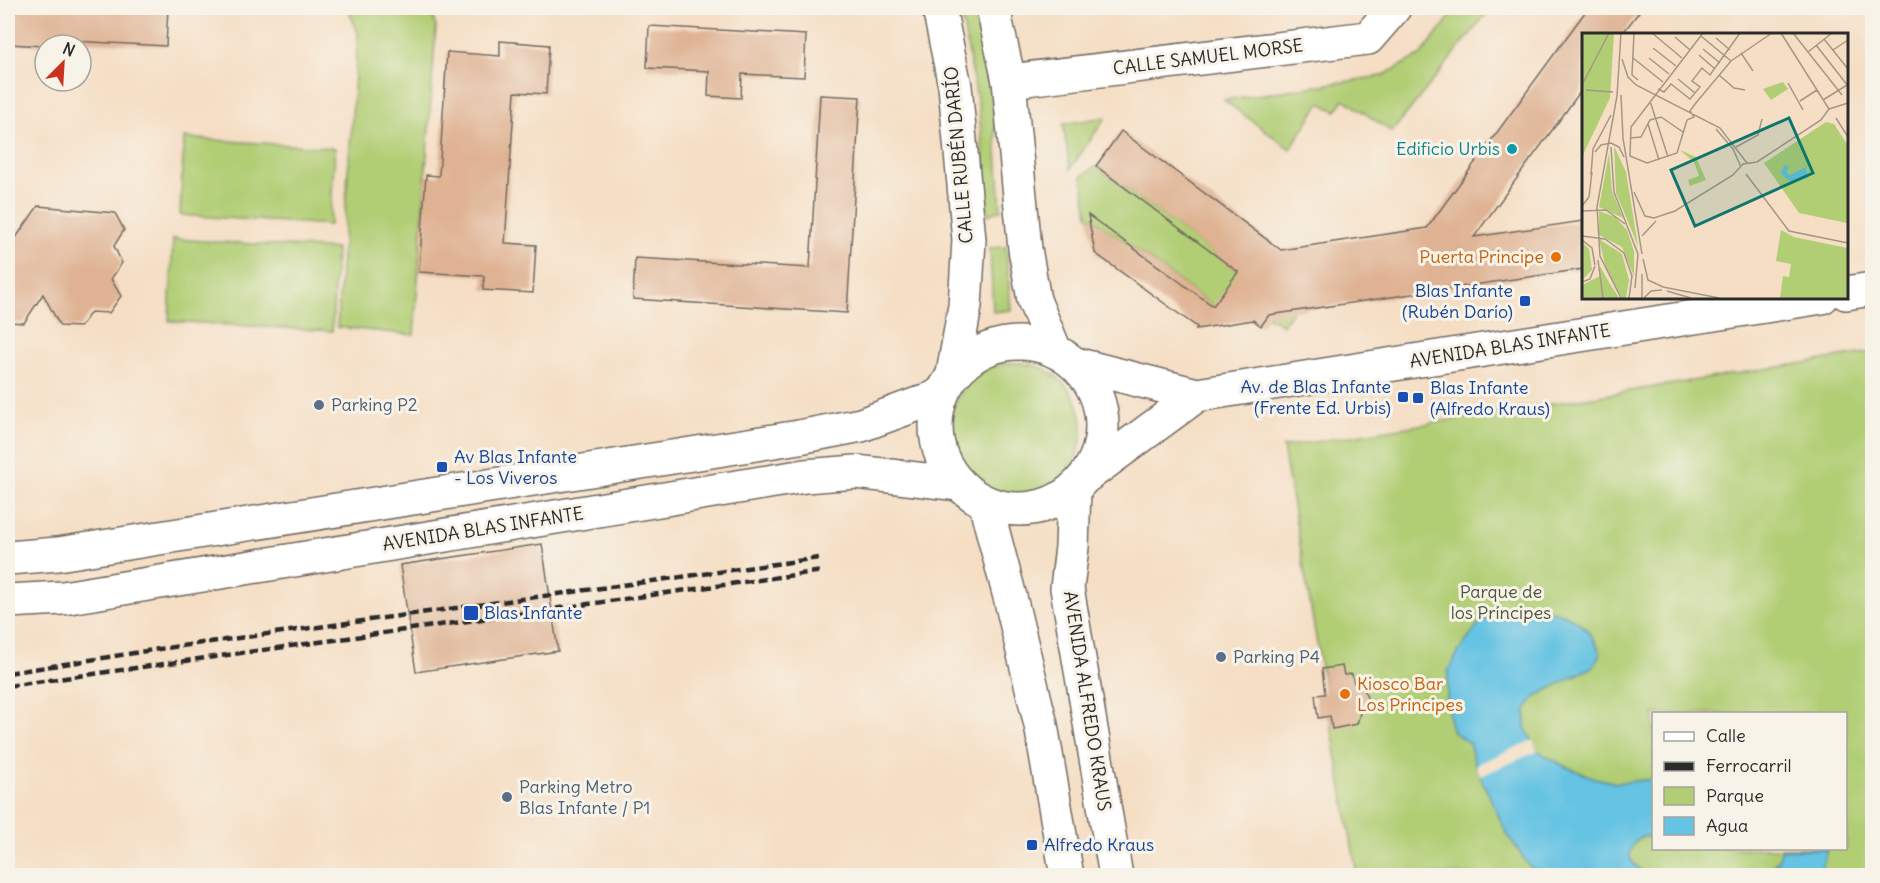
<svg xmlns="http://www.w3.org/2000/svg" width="1880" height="883" font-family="Delius,sans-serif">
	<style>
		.green { fill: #b1ce75; stroke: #6e7c50; stroke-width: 1.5; fill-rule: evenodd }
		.water { fill: #65c3e3; stroke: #487787; stroke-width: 1.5 }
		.pier { fill: #f5dec4 }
		.building { fill: #dfb293 }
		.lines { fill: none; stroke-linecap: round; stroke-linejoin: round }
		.minor-casing { stroke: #726a61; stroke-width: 36 }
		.major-casing { stroke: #726a61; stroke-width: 36 }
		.minor { stroke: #fff; stroke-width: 33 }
		.major { stroke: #fff; stroke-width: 33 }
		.rail { stroke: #2b2b2b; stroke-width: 4.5; stroke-dasharray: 9 4.5; stroke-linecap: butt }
		.culture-dot { fill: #0f9aa8; stroke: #f7f3e8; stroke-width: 2 }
		.food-dot { fill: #e8710a; stroke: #f7f3e8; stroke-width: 2 }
		.transit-dot { fill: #1a4fb4; stroke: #f7f3e8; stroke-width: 2 }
		.service-dot { fill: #5c6f8a; stroke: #f7f3e8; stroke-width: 2 }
		.labels { text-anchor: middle; stroke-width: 6; stroke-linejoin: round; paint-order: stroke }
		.street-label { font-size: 18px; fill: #2b2b2b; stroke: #f7f3e8 }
		.culture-label { font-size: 18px; fill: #0d838f; stroke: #f7f3e8; text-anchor: end }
		.food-label { font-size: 18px; fill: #c56008; stroke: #f7f3e8; text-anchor: end }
		.transit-label { font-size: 18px; fill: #164399; stroke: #f7f3e8; text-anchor: start }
		.service-label { font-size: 18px; fill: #4e5e75; stroke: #f7f3e8; text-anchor: start }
		.park-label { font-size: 18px; fill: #4c543e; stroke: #f7f3e8 }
		.inset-road { fill: none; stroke: #a49687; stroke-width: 1.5 }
		.view { fill: #0f766e; fill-opacity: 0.15; stroke: #0f766e; stroke-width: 3 }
		.inset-edge { fill: none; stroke: #2b2b2b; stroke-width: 3 }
	</style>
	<rect width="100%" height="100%" fill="#f7f3e8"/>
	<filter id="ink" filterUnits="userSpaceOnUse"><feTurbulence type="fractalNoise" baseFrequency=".0167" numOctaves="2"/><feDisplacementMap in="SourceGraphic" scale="12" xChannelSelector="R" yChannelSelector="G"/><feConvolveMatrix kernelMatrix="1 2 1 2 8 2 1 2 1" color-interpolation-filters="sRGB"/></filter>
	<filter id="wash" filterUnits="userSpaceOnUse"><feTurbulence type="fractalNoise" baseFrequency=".008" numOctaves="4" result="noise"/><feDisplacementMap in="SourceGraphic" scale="24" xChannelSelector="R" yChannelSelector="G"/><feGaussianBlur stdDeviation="1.35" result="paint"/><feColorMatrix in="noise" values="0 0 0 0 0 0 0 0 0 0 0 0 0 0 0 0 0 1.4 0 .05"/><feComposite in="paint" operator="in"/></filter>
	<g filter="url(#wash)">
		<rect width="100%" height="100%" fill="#f5dec4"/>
		<g class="green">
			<path d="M348,8h82l6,19 -22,308 -77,-8 21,-294z"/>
			<path d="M960,8h16l19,114 6,88 -13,5 -9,-106z"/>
			<path d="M1457,8h34l-99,124 -48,-33 -8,12 -16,-8 -30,46 -66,-49 158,-24 39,-21z"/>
			<path d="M1106,117l-36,52 -7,-45z"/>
			<path d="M184,138l151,10 -5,77 -150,-10z"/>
			<path d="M1096,166l162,120 28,14 5,12 -8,13 -18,-10 -52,-9 -125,-91 -6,-39z"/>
			<path d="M173,239l163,10 -4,82 -163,-10z"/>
			<path d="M1006,247l5,63 -18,2 -3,-64z"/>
			<path d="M1872,352v523h-515l-74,-428zM1654,714h192v134h-192z"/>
			<circle cx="1016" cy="429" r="66"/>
		</g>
		<g class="water">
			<path d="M1516,607c35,0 71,8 84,46l-6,13 -58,30 -10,13 -1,18 13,24 26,15 31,12 22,5 36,-4v57l-13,1c-18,17 -10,27 8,38h-106l-14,-10 -22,-33 -31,-67 -6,-22 -16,-11 -4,-14 -2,-18 1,-29 11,-20 22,-30z"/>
			<path d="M1782,849h45l-7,26h-56l14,-15z"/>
		</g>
		<path class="pier" d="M1533,740l5,11 -58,25 -5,-11z"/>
		<g id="blocks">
			<g class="building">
				<path d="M8,8h160l-2,38 -112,-6v5l-9,1 -37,-2z"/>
				<path d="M1588,8h54l-20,26h-39v54l-109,149 109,-16v48l-314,46 -8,11 -8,-6 -57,9 1,-2 -102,-74 -7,-38 125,91 25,-34 -142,-106 25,-35 160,119 146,-22z"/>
				<path d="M649,26l157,9 -2,42 -62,-3 -1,24 -33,-2 1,-25 -62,-3z"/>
				<path d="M500,41l49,4 -3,49 -31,-2 -10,151 31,2 -3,48 -50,-3 1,-14 -65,-4 7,-97 13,1 8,-124 53,4z"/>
				<path d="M820,95l40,2 -13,216 -214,-14 2,-41 175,10z"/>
				<path d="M38,206l77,7 9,17 -10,16 8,17 -11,16 10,17 -12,17 -18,-1 -11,15 -20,-1 -17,-32 -19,29 -16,-1v-73z"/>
				<path d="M542,544l16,107 -142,21 -16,-107z"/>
				<path d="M1342,666l2,9 8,-1 2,9 8,-2 6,20 -7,8 -4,15 -25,5 -2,-13 -12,2 -3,-23 10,-1 -3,-25z"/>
			</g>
		</g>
	</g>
	<g filter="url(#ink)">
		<use href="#blocks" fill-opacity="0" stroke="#726a61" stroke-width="1.5"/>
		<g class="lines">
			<defs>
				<path id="minor" d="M1009,81l359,-43 26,-30"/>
				<g id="major">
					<path d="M939,8l16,78 14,154 -4,66 -12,68"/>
					<path d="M993,8l16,73 16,168 9,51 21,51"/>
					<path d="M1846,293l26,-4"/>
					<circle cx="1019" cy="426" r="83"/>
					<path d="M1075,364l122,31 625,-98"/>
					<path d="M1088,475l109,-80"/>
					<path d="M1074,490l-2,57 -5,41 49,288"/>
					<path d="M985,502l25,95 31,128 26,151"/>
					<path d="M8,558l50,-4 741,-117 62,-12 73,-27 9,-6"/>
					<path d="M8,601l55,-3 742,-122 51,-4 103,12"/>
				</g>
			</defs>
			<use href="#minor" class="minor-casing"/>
			<use href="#major" class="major-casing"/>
			<use href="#minor" class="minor"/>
			<use href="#major" class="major"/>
			<g class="rail">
				<path d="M8,673l151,-24 660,-91"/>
				<path d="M8,686l814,-115"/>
			</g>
		</g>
	</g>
	<circle class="culture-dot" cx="1512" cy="149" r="6"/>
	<g class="food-dot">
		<circle cx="1556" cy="257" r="6"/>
		<circle cx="1345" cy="694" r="6"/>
	</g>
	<g class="transit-dot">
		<rect x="1519" y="295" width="12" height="12" rx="3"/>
		<rect x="1397" y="391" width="12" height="12" rx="3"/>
		<rect x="1412" y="392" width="12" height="12" rx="3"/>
		<rect x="436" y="461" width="12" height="12" rx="3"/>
		<rect x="463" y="605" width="16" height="16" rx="3"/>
		<rect x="1026" y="839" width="12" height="12" rx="3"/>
	</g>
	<g class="service-dot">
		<circle cx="319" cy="405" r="6"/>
		<circle cx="1221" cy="657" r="6"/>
		<circle cx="507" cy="797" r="6"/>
	</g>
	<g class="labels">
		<g class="street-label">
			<text transform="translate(1208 57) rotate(-7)" y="6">CALLE SAMUEL MORSE</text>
			<text transform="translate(959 155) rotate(-95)" y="6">CALLE RUBÉN DARÍO</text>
			<text transform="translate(1510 346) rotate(-9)" y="6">AVENIDA BLAS INFANTE</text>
			<text transform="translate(483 529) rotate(-9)" y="6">AVENIDA BLAS INFANTE</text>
			<text transform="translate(1087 701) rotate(81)" y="6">AVENIDA ALFREDO KRAUS</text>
		</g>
		<g class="culture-label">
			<text x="1500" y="155">Edificio Urbis</text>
		</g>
		<g class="food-label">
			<text x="1544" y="263">Puerta Principe</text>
			<text x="1357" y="690" text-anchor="start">Kiosco Bar<tspan x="1357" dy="21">Los Príncipes</tspan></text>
		</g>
		<g class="transit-label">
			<text x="1513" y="297" text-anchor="end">Blas Infante<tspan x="1513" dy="21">(Rubén Darío)</tspan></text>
			<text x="1391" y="393" text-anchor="end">Av. de Blas Infante<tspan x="1391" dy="21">(Frente Ed. Urbis)</tspan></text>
			<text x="1430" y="394">Blas Infante<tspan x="1430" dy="21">(Alfredo Kraus)</tspan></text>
			<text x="454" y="463">Av Blas Infante<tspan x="454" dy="21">- Los Viveros</tspan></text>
			<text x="484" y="619">Blas Infante</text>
			<text x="1044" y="851">Alfredo Kraus</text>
		</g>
		<g class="service-label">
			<text x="331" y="411">Parking P2</text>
			<text x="1233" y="663">Parking P4</text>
			<text x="519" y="793">Parking Metro<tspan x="519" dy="21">Blas Infante / P1</tspan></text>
		</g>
		<g class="park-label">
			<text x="1501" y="598">Parque de<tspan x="1501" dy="21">los Príncipes</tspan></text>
		</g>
	</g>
	<g transform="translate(1582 33)">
		<rect width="266" height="266" fill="#f5dec4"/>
		<path d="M0,0h32l-4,65 -28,59zM201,49l5,7 -17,11 -8,-11zM244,89l8,2 13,20v79l-48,-10 -35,-50zM32,113l12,26 12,74 -22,-53zM98,117l16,7 10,23 -16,6 -2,-6 11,-4 -5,-14zM27,120l3,38 11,27 -24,-11zM17,178l16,6 12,13 7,21v25l-12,-29 -23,-12zM199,197l13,7 53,11v50h-67l3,-22 6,1 2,-13 -15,-3zM17,206l23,15 7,26 -3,18h-4l-16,-29zM0,209l7,7 3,21 -10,10zM18,233l7,13 12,19 -37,-1v-12l18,-9z" fill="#b1ce75"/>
		<path d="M202,132l5,2 -3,5 4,3 16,-8 2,11 -17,4 -10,-8z" fill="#65c3e3"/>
		<path class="inset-road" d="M39,0l-4,63 -20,111 3,49 21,42M52,0l-2,42 6,5M70,0l30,25M199,0l48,76M211,0l49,62M119,3l30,25M93,4l15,13M134,5l14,12M242,6l24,30M234,12l32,41M71,15l23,18M121,16l17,14M251,17l15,-10M226,19l24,-19M159,20l12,18M117,22l16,14M51,25l30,24M67,25l20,16M40,26l6,18 8,8 84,43 27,35M137,42l15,13 11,2M96,46l17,14M1,50l26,-50M206,50l15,27M76,56l6,3 7,-8 19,15 10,-12 -8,-6 10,-13 8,7 30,-42M4,57l27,2M39,62l2,43 19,116M241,67l24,-15M68,68l18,56M218,68l17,-11M247,76l19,-6M254,85l12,19M105,87l-10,33 -30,10 -17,-7 1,-29 72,-94M105,87l7,-3 -4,-6 5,-7 36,-43 41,-28M66,91l11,36M134,96l17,20 8,18M48,105l11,-1 9,-17 11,-3 22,15M29,114l3,45 24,62 -3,34M154,114l22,-12 4,-16M13,119l6,-7 10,-2 8,4 5,10M164,141l43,57 59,12M9,142l2,-26 18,-34M52,159l11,24 9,2 21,-7 58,-36 10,-11 14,-2 64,-42 8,-11M0,173l7,-9 3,-25M0,178l24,-1 19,14M0,203l23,3 19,14 8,23 -3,22M60,203l14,-15M0,207l10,8 3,17M61,226l5,21 15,7M16,227l5,38M0,249l8,-3 5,-13M81,254l56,11M85,258l24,7M60,265v-24M62,265l7,-7 11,-1"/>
		<path class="view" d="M207,85l24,55 -118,53 -24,-56z"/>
		<rect width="266" height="266" class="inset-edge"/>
	</g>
	<rect width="1880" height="883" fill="none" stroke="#f7f3e8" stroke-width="30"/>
	<rect x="1652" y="712" width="195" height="138" fill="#f7f3e8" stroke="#a5a39c" stroke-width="1.5"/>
	<rect x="1664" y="732" width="30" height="9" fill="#ffffff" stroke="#a5a39c" stroke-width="1.5"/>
	<text x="1706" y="742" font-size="18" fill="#2b2b2b">Calle</text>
	<rect x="1664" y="762" width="30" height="9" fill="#2b2b2b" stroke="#a5a39c" stroke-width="1.5"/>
	<text x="1706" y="772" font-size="18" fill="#2b2b2b">Ferrocarril</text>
	<rect x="1664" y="787" width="30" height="18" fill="#b1ce75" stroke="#a5a39c" stroke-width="1.5"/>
	<text x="1706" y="802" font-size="18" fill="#2b2b2b">Parque</text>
	<rect x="1664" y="817" width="30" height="18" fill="#65c3e3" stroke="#a5a39c" stroke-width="1.5"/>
	<text x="1706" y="832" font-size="18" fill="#2b2b2b">Agua</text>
	<g transform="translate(63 63) rotate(24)"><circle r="28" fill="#f7f3e8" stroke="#a5a39c" stroke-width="1.5"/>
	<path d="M0-4.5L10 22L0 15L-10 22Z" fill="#c8321e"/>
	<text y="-9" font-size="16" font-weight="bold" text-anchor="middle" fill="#2b2b2b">N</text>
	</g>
</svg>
